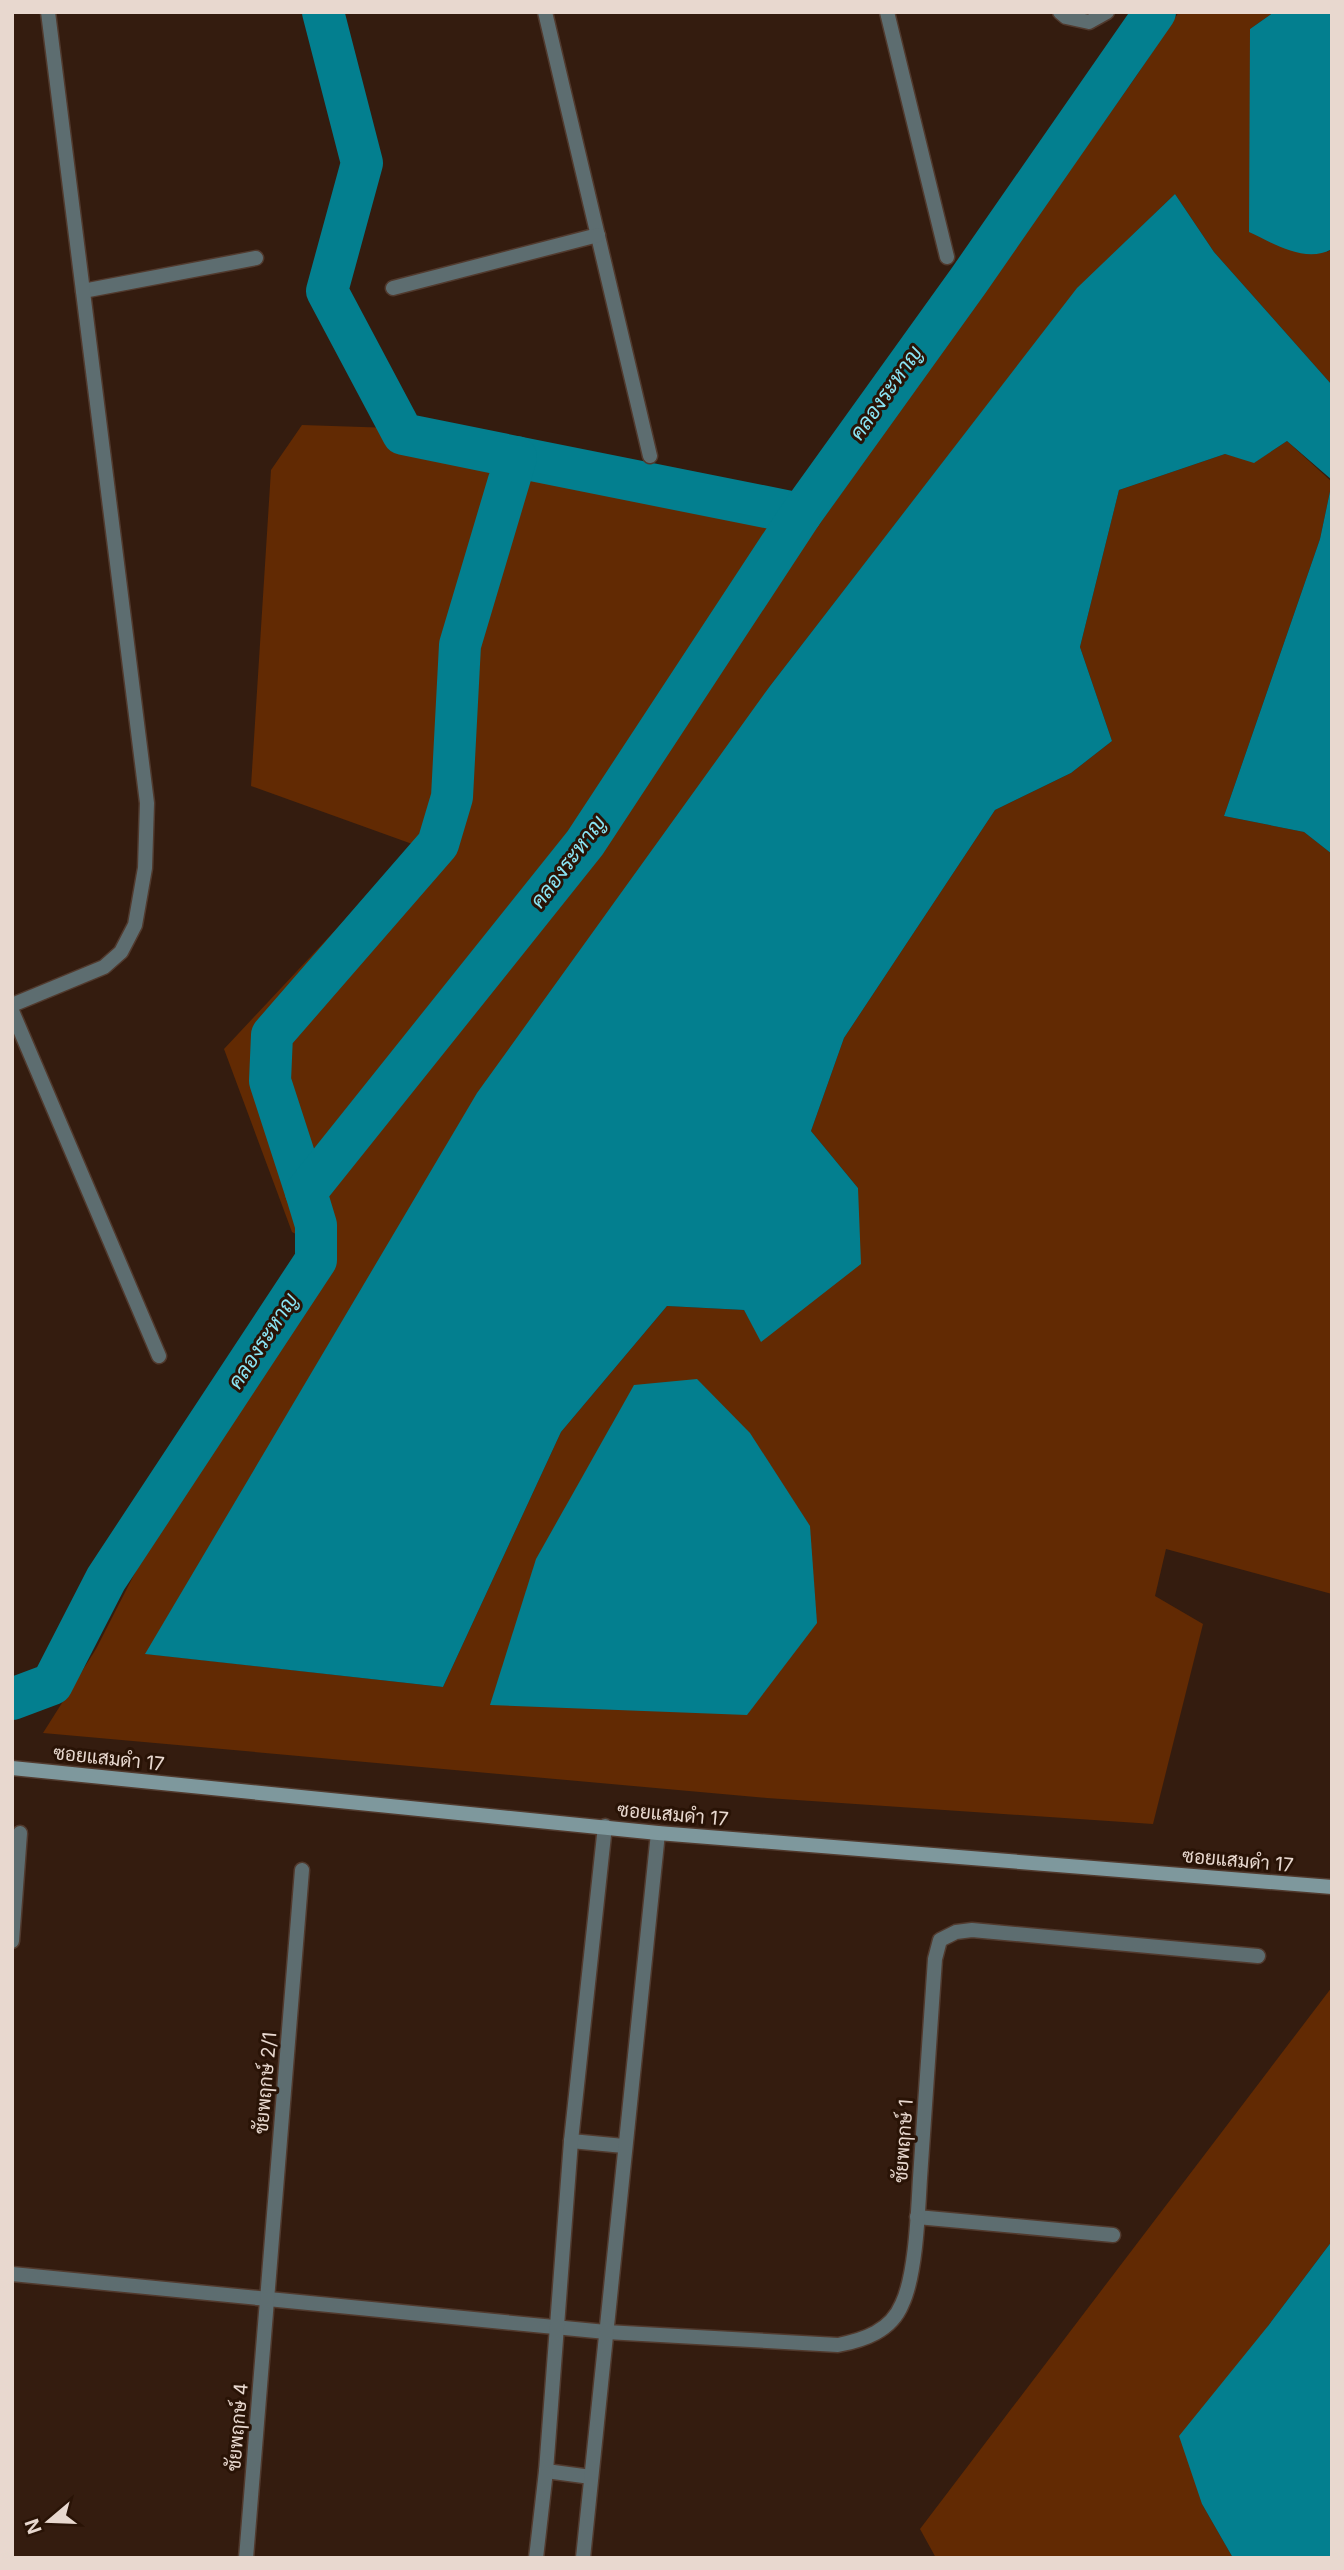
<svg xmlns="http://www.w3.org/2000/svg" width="1344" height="2570" font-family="Inter,Sarabun,sans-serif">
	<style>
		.green { fill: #622a03 }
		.water { fill: #037f8f }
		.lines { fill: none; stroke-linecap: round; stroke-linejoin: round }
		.canal { stroke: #037f8f; stroke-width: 42 }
		.street-casing { stroke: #513a2e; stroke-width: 17 }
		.secondary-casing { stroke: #513a2e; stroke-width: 17 }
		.street { stroke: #5d6d70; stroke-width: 14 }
		.secondary { stroke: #7e989d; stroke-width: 14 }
		.labels { text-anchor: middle; stroke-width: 6; stroke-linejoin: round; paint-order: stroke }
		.street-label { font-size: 19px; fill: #e8d8cf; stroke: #291306 }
		.water-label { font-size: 21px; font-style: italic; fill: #8be5f5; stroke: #291306 }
	</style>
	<rect width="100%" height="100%" fill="#341c0f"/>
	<g class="green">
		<path d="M1179,12h95l-24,17 1,78 76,145 5,-3v136l-118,-133 -39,-58 -97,94 -308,398 -622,968 295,33 118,-255 106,-126 77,4 18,31 96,-153 -47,-57 33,-93 151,-228 76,-37 41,-32 -32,-94 39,-157 106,-36 30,8 32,-21 45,41 -12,57 -96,277 80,16 28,22v740l-166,-45 -11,47 48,28 -50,200 -386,-26 -724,-65 53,-84 43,-84 198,-309 -45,-24 -68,-183 191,-204 -164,-59 20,-316 31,-45 181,6 313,73 20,25 321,-454z"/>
		<path d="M1332,1987v254l-64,85 -66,178 31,54h-297l-16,-29z"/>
	</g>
	<g class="water">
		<path d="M1274,12h58v237c-27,15 -59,-6 -83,-17l1,-203z"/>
		<path d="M1175,194l39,58 118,133v95l-45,-39 -33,22 -29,-9 -106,36 -39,157 32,94 -41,32 -76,37 -151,228 -33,93 47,57 3,76 -100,78 -17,-32 -77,-4 -106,126 -118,255 -298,-33 332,-561 293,-407 307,-398z"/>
		<path d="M1332,482v372l-28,-22 -80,-16 96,-277z"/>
		<path d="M697,1379l53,54 60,93 7,97 -70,92 -257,-10 46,-146 98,-174z"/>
		<path d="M1332,2241v317h-99l-31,-54 -23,-68 89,-110z"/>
	</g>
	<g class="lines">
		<g class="canal">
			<path d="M516,457l285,57"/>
			<path d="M306,1192l-36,-111 2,-46 166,-191 14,-47 8,-152 56,-188 -113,-23 -76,-143 35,-128 -39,-151"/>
			<path d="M12,1699l40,-15 54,-105 210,-319v-35l-10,-33 279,-349 216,-329 168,-234 186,-268"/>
		</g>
		<defs>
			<g id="street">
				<path d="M545,12l105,444"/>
				<path d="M887,12l60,245"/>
				<path d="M1060,12l6,5 23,5 18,-10"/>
				<path d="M393,288l205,-53"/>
				<path d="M83,291l173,-33"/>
				<path d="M12,1005l92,-38 17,-15 14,-27 10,-57 2,-65 -99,-791"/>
				<path d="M12,1011l147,345"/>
				<path d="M12,1941l8,-108"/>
				<path d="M571,2141l53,5"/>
				<path d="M917,2217l196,18"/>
				<path d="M12,2274l594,58 232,13c26,-5 53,-14 64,-41 14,-29 16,-93 18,-126 5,-73 10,-146 15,-219l5,-19 16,-8 16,-2 286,26"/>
				<path d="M546,2471l45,6"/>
				<path d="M246,2558l56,-688"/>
				<path d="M536,2558l10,-87 25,-330 34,-315"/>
				<path d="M583,2558l75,-725"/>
			</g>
			<path id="secondary" d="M12,1768l646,65 674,54"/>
		</defs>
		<use href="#street" class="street-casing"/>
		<use href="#secondary" class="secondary-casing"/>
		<use href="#street" class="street"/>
		<use href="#secondary" class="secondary"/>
	</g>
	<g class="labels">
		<g class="street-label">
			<text transform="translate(109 1758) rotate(6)" y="7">ซอยแสมดำ 17</text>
			<text transform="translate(673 1814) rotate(5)" y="7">ซอยแสมดำ 17</text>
			<text transform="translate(1238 1860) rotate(5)" y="7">ซอยแสมดำ 17</text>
			<text transform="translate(265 2083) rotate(-85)" y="7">ชัยพฤกษ์ 2/1</text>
			<text transform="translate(903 2141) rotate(-86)" y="7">ชัยพฤกษ์ 1</text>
			<text transform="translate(237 2427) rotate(-85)" y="7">ชัยพฤกษ์ 4</text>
		</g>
		<g class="water-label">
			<text transform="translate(886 393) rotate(-55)" y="7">คลองระหาญ</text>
			<text transform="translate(568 862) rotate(-53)" y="7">คลองระหาญ</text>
			<text transform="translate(263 1341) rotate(-57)" y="7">คลองระหาญ</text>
		</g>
	</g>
	<rect width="1344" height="2570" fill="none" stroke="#e8d8cf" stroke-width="28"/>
	<g transform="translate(49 2521) rotate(251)" stroke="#291306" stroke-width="5" paint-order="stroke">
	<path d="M0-5L12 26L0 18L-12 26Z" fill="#e8d8cf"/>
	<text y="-10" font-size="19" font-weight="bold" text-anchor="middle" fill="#e8d8cf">N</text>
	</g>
</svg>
